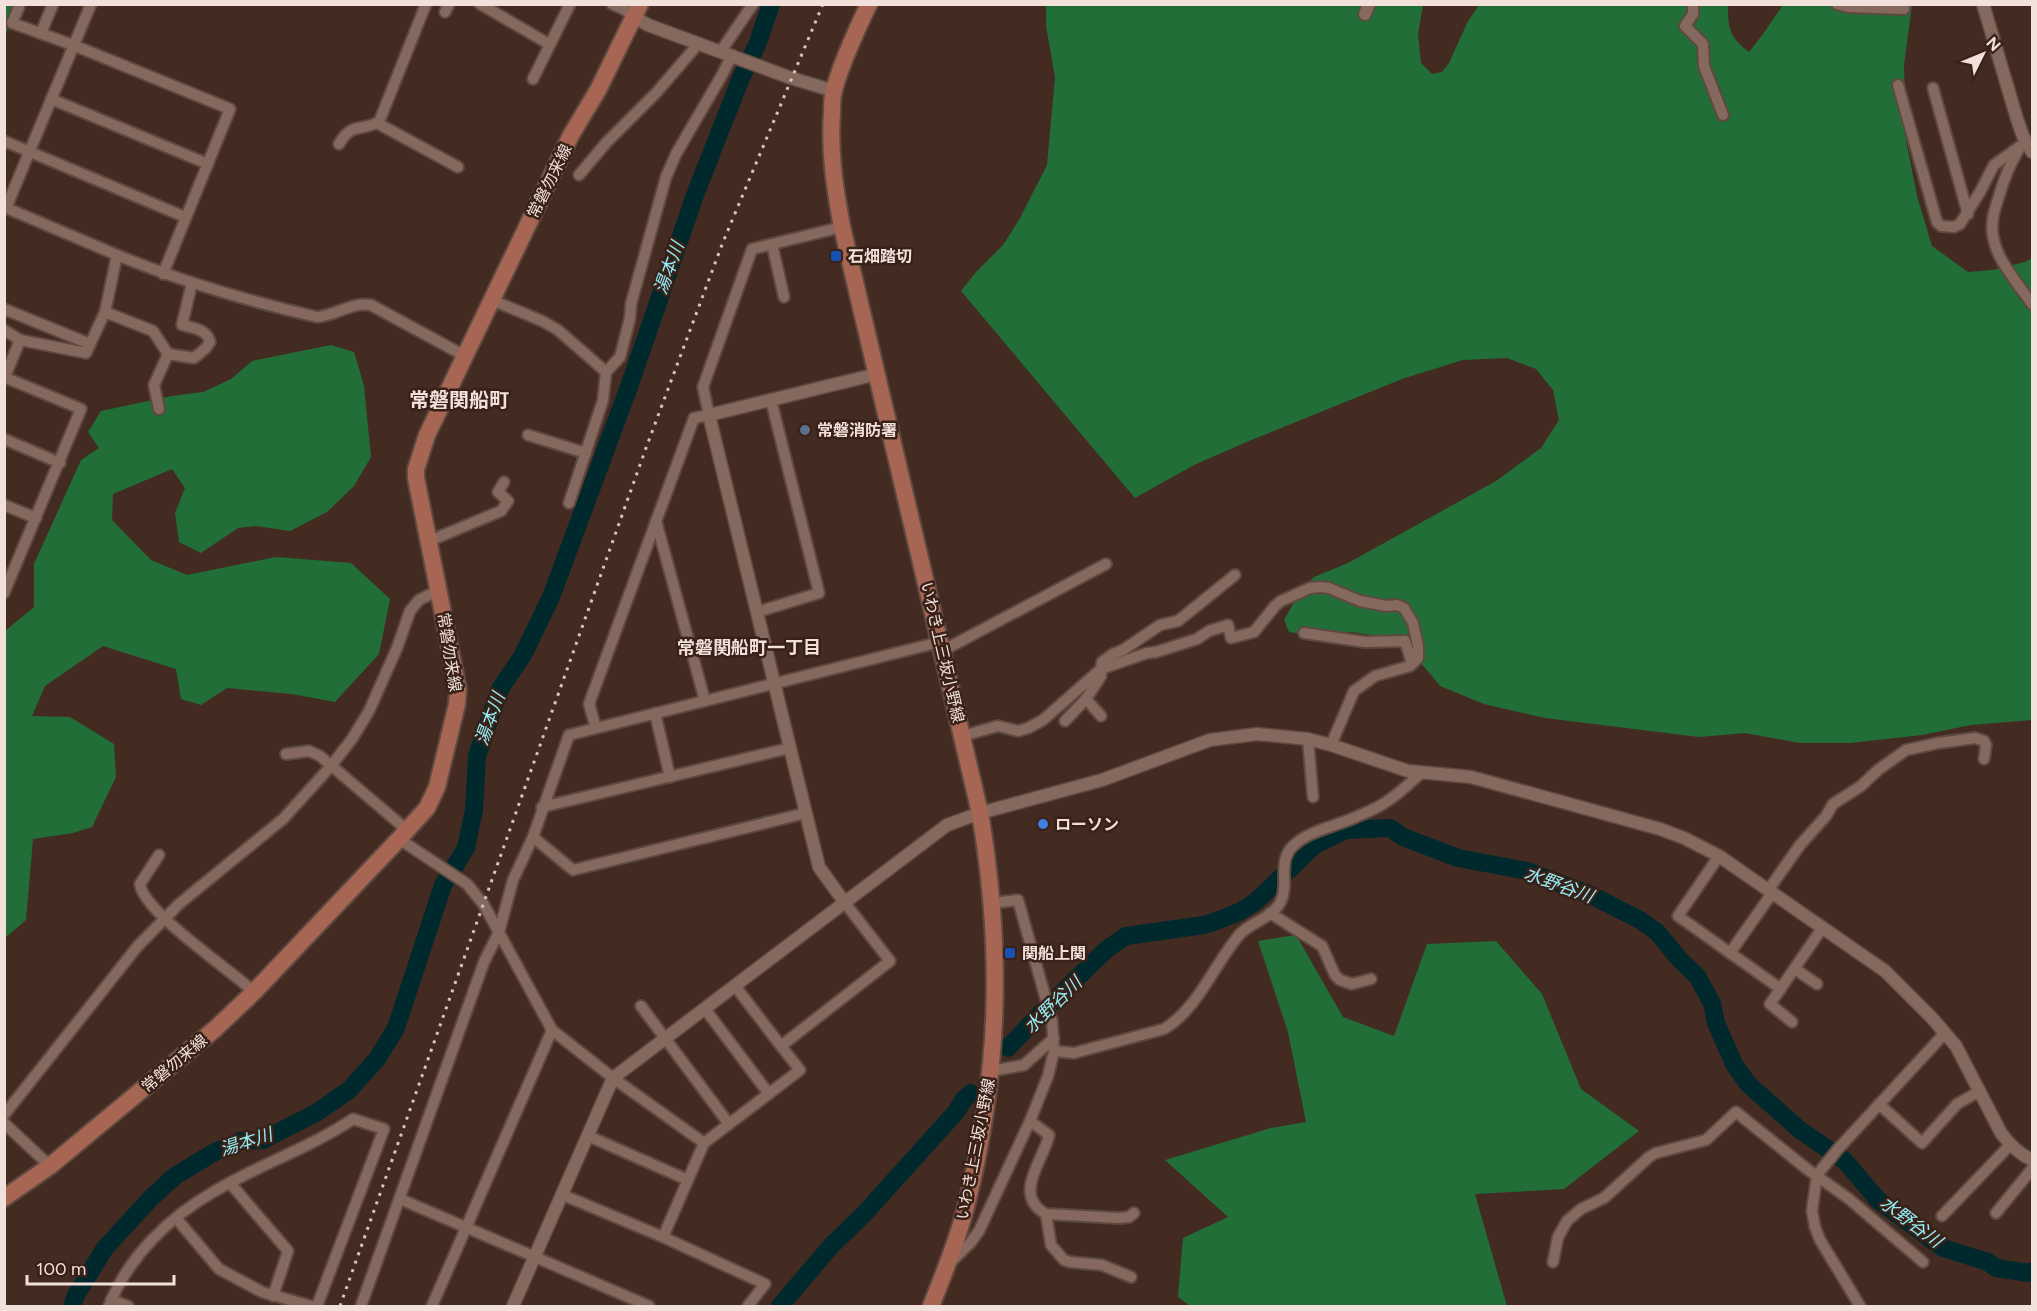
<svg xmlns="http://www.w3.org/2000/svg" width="2037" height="1311" font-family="Figtree,'Noto Sans JP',sans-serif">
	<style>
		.forest { fill: #216e38 }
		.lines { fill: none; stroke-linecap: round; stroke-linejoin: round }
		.river { stroke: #00292d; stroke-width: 18 }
		.minor-casing { stroke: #5e4940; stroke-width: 14 }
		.tertiary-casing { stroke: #5e4940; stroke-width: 15 }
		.primary-casing { stroke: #5e4940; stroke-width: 20 }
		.minor { stroke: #85685e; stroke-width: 10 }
		.tertiary { stroke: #85685e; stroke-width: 12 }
		.primary { stroke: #a76653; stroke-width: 16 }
		.rail { stroke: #d6c4bd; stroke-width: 3; stroke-dasharray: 3 6; stroke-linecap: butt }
		.transit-dot { fill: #1a4fb4; stroke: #392118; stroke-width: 2 }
		.service-dot { fill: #5c6f8a; stroke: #392118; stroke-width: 2 }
		.shop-dot { fill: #3f7fe0; stroke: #392118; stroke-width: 2 }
		.labels { text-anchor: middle; stroke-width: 5; stroke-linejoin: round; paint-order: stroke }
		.street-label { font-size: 16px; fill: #f2e1db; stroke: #392118 }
		.poi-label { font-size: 16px; font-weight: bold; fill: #f2e1db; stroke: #392118; text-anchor: start }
		.water-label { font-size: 18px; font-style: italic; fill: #94edf7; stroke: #392118 }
		.neighbourhood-label { font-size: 18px; font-weight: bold; fill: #f2e1db; stroke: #392118 }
		.quarter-label { font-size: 20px; font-weight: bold; fill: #f2e1db; stroke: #392118 }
	</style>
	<rect width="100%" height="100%" fill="#442b22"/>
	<g class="forest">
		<path d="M5,5h14l-14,30z"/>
		<path d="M1046,5h377l-5,29 3,29 11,11 10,-2 7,-9 19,-42 11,-16h249c0,23 1,32 21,47l14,-18 20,-29h129l-8,60 2,75 11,56 15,50 36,26 25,-2 32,-8 7,-4v462l-61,5 -49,10 -72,8h-51l-54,-10 -46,4 -154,-19 -61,-14 -44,-18 -30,-36 -25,-13 -33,-5 -33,5 -30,-5 -5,-12 17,-30 13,-13 34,-14 148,-82 45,-33 18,-28 -6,-30 -17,-21 -29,-11 -44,2 -61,19 -153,62 -55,24 -59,33 -174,-207 15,-19 27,-27 16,-25 28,-55 8,-88 -9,-51z"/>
		<path d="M331,345l23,7 10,34 7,71 -17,29 -27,26 -37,19 -34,-5 -18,2 -37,25 -22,-11 -4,-29 10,-25 -13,-19 -59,25 -1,26 39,40 36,15 89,-18 75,6 39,36 -11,55 -44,48 -43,-8 -65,-6 -26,17 -20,-6 -5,-30 -73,-23 -58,40 -13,30 38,1 44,27 2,33 -24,50 -19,6 -40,6 -7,81 -21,18v-307l29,-24v-43l47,-104 18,-12 -11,-16 13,-21 71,-15 31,-4 28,-13 21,-18z"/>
		<path d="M1296,935l47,82 51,19 33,-92 69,-3 46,53 39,95 58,42 -75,58 -89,5 32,112h-317l-12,-9 5,-59 45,-21 -63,-57 106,-32 35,-6 -18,-90 -30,-91z"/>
	</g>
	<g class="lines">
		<g class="river">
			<path d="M1008,1048l31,-33 68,-66 19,-13 78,-11 18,-6 19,-8 14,-9 60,-57 31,-15 44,-2 13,9 55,21 69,13 64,24 49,25 17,12 23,28 17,16 15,27 4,20 18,41 14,20 52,46 45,31 33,39 65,48 45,14 8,6 33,5 3,-2"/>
			<path d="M72,1306l4,-11 29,-47 46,-50 24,-22 38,-23 27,-12 23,-1 53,-27 33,-23 28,-31 19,-31 47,-143 23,-37 8,-38 3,-54 23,-67 23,-34 28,-58 78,-210 66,-192 46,-117 16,-33 14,-41"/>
			<path d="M780,1306l51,-60 33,-32 92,-102 8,-13 7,-6"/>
		</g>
		<defs>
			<g id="minor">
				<path d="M480,4l69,40"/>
				<path d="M612,4l13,6 9,7"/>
				<path d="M1693,4v10l-8,12 18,18 1,22 19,49"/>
				<path d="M1837,4l11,3 56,2v-5"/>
				<path d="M19,7l-7,16 61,22 157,64 -67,165"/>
				<path d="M445,12l4,-8"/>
				<path d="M41,33l12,-29"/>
				<path d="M721,51l32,-47"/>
				<path d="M533,79l37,-75"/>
				<path d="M1898,85l39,137 4,4 13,1 6,-3 20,-32 14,-27 32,-23"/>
				<path d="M1933,88l35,126"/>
				<path d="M51,99l157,65"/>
				<path d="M377,123l81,44"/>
				<path d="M4,141l181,76"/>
				<path d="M339,144c13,-22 20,-12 40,-22l47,-118"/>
				<path d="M2019,149c-9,15 -15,29 -20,47 -2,7 -5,14 -6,22 -6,33 22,61 39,86"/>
				<path d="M579,175l27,-32 50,-50 43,-50"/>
				<path d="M4,207l113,48 -12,57 -19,41 -66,-13 -16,-10"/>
				<path d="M6,208l85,-204"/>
				<path d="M772,244l12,53"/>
				<path d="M117,255c65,27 131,46 200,62 20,-2 34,-15 54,-12l94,51"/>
				<path d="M492,300l50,21 16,9 48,42"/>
				<path d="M4,309l86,35"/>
				<path d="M105,312l48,19 15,23 -14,31 5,24"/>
				<path d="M168,354l26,4 12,-10 4,-6c-3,-13 -17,-14 -28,-17l10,-42"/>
				<path d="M4,377l77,32 -77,184"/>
				<path d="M4,379l16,-39"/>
				<path d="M528,435l58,18"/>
				<path d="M4,439l56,24"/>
				<path d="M569,503l34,-103 3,-28 14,-15 10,-39 1,-14 35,-127 10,-23 46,-79 10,-20"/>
				<path d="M4,505l32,13"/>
				<path d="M656,521l49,180"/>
				<path d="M429,541l72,-30 7,-10 -10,-9 6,-10"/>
				<path d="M757,612l62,-19 -48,-193"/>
				<path d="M1304,633l61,9 40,-1 7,23 -2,2 -35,10 -21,15 -23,54"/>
				<path d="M942,651l164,-87"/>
				<path d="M655,713l15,64"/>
				<path d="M1101,716l-15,-17 15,-23v-7l46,-16 9,-1 41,-13 12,-8 19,-6 3,13 23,-6 21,-26 6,-5 29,-13 11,-1 8,1 31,13 26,5 11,-1 7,3 9,15 5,23v12l-6,6"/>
				<path d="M1065,721l21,-22"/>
				<path d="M596,728l-7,-24 105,-286 15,-3 -6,-28 49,-138 90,-22"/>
				<path d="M962,736l36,-10 20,5 10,-3 15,-8 58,-51 1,-7 11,-8 10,-4 37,-25 18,-4 57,-46"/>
				<path d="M1308,739l5,58"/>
				<path d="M286,754l23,-3 11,5 87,74"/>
				<path d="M542,807l248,-59"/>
				<path d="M533,837l40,33 233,-57"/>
				<path d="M399,839l68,45 17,21 68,125 61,48 91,65"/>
				<path d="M159,855l-19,29c3,28 91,86 114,108"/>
				<path d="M1719,856l-41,60 103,73"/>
				<path d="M1769,889l31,-44 26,-29 7,-12 28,-18 17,-16 28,-20 32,-7 37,-5 9,3 2,4 -2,14"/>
				<path d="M1270,913l52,33 13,29 5,5 12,4 19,-5"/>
				<path d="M1730,953l43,-61"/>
				<path d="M1795,969l22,15"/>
				<path d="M735,986l46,60"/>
				<path d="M641,1006l88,118"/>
				<path d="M705,1009l64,85"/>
				<path d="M1792,1022l-22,-18 53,-77"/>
				<path d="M1054,1051l20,2 90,-24c35,-21 50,-65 76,-95 11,-12 32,-16 40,-31 10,-17 -3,-40 12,-56 16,-17 46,-21 66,-31 9,-4 20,-8 28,-14 13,-8 24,-19 35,-29"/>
				<path d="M991,1071l33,-6 30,-27"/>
				<path d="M1879,1104l43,39 35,-39 23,-13"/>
				<path d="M4,1115l133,-168 42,-43 104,-85 48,-53 21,-27 17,-28 28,-63 13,-37 9,-11 20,-10"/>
				<path d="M1030,1121l19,14c-4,23 -38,60 -3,79l73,4 10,-1 5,-4"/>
				<path d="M4,1123l46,43"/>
				<path d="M588,1136l100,44"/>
				<path d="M230,1183l58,68 -15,45"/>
				<path d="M563,1195l100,42 102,47 -17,22"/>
				<path d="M400,1199l249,107"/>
				<path d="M1996,1213l36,-44"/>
				<path d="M1046,1214l5,31 13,15 6,2 32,3 29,12"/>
				<path d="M1942,1216l68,-71"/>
				<path d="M176,1218l43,51 43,23 49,14"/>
				<path d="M663,1237l41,-94 96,-73 -19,-24 109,-85 -45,-58"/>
				<path d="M952,1261l19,-19 8,-11 51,-110 18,-45 6,-25 -2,-30 -34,-121 -25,3"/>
				<path d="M1553,1262l5,-25 9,-16 14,-12 23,-11 45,-41 7,-4 50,-13 30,-28 71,57 42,30 74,63"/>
				<path d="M111,1300l17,6"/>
				<path d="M109,1306c19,-49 60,-89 106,-115 45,-27 95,-43 138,-72l31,10 -67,177"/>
				<path d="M361,1306l123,-344 15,-30 14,-52 20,-43 36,-102 371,-93"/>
				<path d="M432,1306l120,-276"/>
				<path d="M1860,1306l-40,-66 -5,-13 -3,-16 5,-36 21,-26 107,-116"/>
			</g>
			<g id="tertiary">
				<path d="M1983,4l34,115 6,17 9,16"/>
				<path d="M1365,14l4,-10"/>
				<path d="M634,17l14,8 143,53 43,13"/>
				<path d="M845,903l-26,-36 -110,-452 168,-41"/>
				<path d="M513,1306l100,-228 334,-253 33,-12 122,-33 108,-40 47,-6 51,5 23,6 77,26 63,6 189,52 24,9 35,18 166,115 47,47 24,28 45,87c9,12 18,21 31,27"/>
			</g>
			<g id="primary">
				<path d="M869,4c-12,25 -28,60 -35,86 -2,7 -2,15 -2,23 -3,39 3,76 10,114l138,586c23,136 20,260 -14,394 -9,34 -22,67 -35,99"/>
				<path d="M4,1198l46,-32 165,-137 39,-37 145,-153 28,-31 10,-21 20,-83 1,-15 -42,-211v-9l11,-34 144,-300 27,-45 42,-86"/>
			</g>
		</defs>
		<use href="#minor" class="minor-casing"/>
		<use href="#tertiary" class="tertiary-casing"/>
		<use href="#primary" class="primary-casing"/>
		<use href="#minor" class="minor"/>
		<use href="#tertiary" class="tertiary"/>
		<use href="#primary" class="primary"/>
		<path class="rail" d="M340,1306l306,-858 77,-206 100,-238"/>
	</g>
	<g class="transit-dot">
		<rect x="830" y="250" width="12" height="12" rx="3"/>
		<rect x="1004" y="947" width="12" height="12" rx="3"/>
	</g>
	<circle class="service-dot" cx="805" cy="430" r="6"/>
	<circle class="shop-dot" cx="1043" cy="824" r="6"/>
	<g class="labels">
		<g class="street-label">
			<text transform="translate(549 181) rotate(-64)" y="6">常磐勿来線</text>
			<text transform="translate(450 652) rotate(81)" y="6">常磐勿来線</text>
			<text transform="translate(943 652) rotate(77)" y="6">いわき上三坂小野線</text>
			<text transform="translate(174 1063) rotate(-40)" y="6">常磐勿来線</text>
			<text transform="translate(975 1149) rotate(-79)" y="6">いわき上三坂小野線</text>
		</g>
		<g class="poi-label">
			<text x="848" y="262">石畑踏切</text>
			<text x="817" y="436">常磐消防署</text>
			<text x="1055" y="830">ローソン</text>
			<text x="1022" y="959">関船上関</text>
		</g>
		<g class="water-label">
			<text transform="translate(669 268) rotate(-70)" y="6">湯本川</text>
			<text transform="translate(490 719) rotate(-70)" y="6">湯本川</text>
			<text transform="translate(1559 885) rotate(20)" y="6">水野谷川</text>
			<text transform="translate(1053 1005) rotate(-44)" y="6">水野谷川</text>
			<text transform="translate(246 1142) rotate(-18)" y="6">湯本川</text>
			<text transform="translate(1911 1222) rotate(37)" y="6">水野谷川</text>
		</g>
		<g class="neighbourhood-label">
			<text x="749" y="654">常磐関船町一丁目</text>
		</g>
		<g class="quarter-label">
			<text x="459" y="407">常磐関船町</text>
		</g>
	</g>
	<rect width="2037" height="1311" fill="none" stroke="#f2e1db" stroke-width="12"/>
	<g transform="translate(1983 54) rotate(47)" stroke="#392118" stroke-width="4.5" paint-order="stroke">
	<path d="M0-4.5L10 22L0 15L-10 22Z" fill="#f2e1db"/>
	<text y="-9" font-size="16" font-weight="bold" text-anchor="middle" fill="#f2e1db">N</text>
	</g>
	<path d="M27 1275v9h147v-9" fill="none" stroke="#f2e1db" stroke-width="3"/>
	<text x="36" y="1275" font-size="18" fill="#f2e1db" stroke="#392118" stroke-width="4.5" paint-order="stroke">100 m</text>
</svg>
